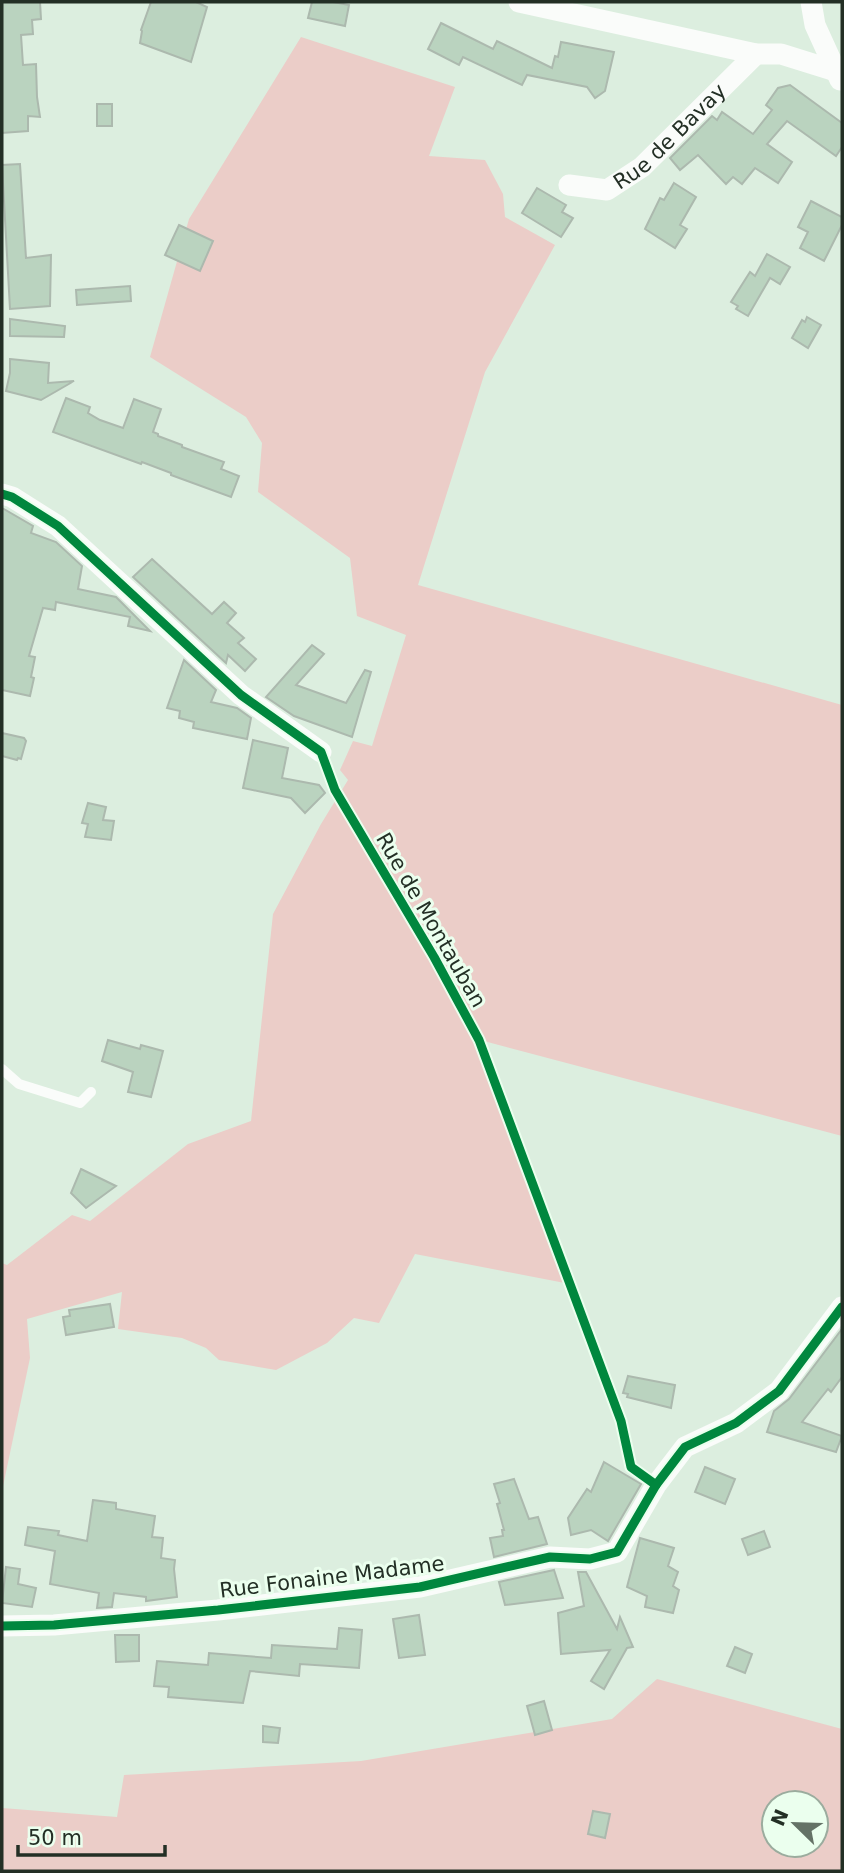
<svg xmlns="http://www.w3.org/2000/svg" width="844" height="1873" font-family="'DejaVu Sans',sans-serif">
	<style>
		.green { fill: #ebcdc8; fill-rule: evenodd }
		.building { fill: #bad3bf; stroke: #acb9ae; stroke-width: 2 }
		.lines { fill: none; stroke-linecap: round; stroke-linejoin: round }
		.path { stroke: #dbe1dc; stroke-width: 3.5; stroke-dasharray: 5 5; stroke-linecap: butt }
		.service { stroke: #fafcfa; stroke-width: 10 }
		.minor { stroke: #fafcfa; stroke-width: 21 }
		.cycleway-casing { stroke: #ebffee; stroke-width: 13 }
		.cycleway { stroke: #00873e; stroke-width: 9 }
		.labels { text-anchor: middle; stroke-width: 6; stroke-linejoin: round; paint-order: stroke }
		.street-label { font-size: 21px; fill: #232f25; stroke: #ebffee }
	</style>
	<rect width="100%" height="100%" fill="#dceedf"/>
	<g class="green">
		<path d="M301,37l154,50 -26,69 56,4 18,34 2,23 50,28 -70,127 -67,213 424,120v431l-362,-96 90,244 -155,-30 -36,69 -25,-5 -27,25 -51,27 -57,-10 -13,-12 -24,-10 -64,-9 4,-37 -95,27 3,39 -28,133v-228l5,2 65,-50 18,6 98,-77 63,-23 22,-207 48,-90 27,-44 -8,-10 13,-29 19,5 34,-111 -49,-19 -7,-58 -92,-66 4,-49 -16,-26 -96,-60 39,-138z"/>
		<path d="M657,1679l185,50v142h-840v-63l115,9 7,-42 237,-14 251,-42zM774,1803h42v42h-42z"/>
	</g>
	<g class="building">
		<path d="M2,2h38l1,17 -9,1 1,14 -12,1 2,30 13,-1 1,33 3,20 -12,-1v15l-26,2z"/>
		<path d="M151,2h45l11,5 -16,55 -51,-19 2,-12 -1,-1z"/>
		<path d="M312,2h21l16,3 -4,21 -37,-8z"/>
		<path d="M441,23l52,26 4,-8 55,27 3,-12 3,1 3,-15 53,10 -9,39 -10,7 -8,-11 -60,-12 -5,10 -59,-28 -4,8 -31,-16z"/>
		<path d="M790,85l52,38v24l-6,9 -49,-35 -20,23 25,18 -14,21 -23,-15 -13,16 -9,-7 -7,7 -28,-29 -18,15 -10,-12 42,-42 5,4 5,-8 31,22 19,-24 -6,-5 12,-17z"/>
		<rect x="97" y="104" width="15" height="22"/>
		<path d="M20,164l6,94 25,-3 -1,51 -40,3 -8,-144z"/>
		<path d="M674,183l22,14 -16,28 7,4 -12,19 -30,-19 15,-31 4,2z"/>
		<path d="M537,188l29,17 -4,7 11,6 -12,19 -39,-24z"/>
		<path d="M811,201l31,16v8l-18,36 -24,-13 8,-16 -10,-5z"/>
		<path d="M179,225l34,16 -13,30 -35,-16z"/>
		<path d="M767,254l23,13 -10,17 -10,-6 -22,38 -12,-7 2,-3 -7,-4 19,-30 5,4z"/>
		<path d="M130,286l1,15 -54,4 -1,-15z"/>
		<path d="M807,317l14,8 -13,23 -16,-10 10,-18 3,2z"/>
		<path d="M10,319l55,7 -1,11 -54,-1z"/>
		<path d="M10,359l39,4 -1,20 26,-2 -33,19 -35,-9 4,-18z"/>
		<path d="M66,398l24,9 -2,6 12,7 23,8 11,-29 27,10 -8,23 5,2v2l24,9v2l42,15 -3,7 18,7 -8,21 -60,-22v-2l-29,-11 -1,2 -88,-32z"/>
		<path d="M2,508l31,18 -2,7 25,9 26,24 -4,23 38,8 34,34 -22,-5 2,-9 -74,-15 -1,8 -12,-2 -14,48 6,1 -4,20 3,1 -4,18 -28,-6z"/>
		<path d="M152,559l60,55 12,-12 12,11 -9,10 17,15 -6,5 18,16 -11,12 -17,-16 -2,8 -93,-86z"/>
		<path d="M312,645l12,9 -28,31 50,18 19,-33 6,2 -19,65 -58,-21 -28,-19z"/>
		<path d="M184,660l32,30 -5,12 26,6 14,10 -4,21 -54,-11 1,-6 -15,-4 1,-7 -13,-3z"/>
		<path d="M2,733l22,5 2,3 -5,18 -3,-1 -1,2 -15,-4z"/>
		<path d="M253,740l35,8 -6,30 37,7 6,8 -20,20 -14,-15 -48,-10z"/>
		<path d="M88,803l18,4 -3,13 11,1 -3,19 -26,-3 3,-13 -6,-1z"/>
		<path d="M108,1040l32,9 1,-4 22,6 -12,46 -23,-5 5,-20 -31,-11z"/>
		<path d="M81,1169l35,17 -30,22 -15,-15z"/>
		<path d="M110,1304l4,23 -48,8 -3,-18 7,-1 -1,-6z"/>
		<path d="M842,1329v48l-11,15 -3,-3 -26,33 40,14 -6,16 -69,-20 7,-21 15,-12z"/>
		<path d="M628,1376l47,9 -4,23 -44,-11 1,-3 -5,-1z"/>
		<path d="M604,1462l37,22 -33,57 -17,-11 -20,5 -3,-17 19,-29 4,3z"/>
		<path d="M705,1467l30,12 -10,25 -30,-12z"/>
		<path d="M514,1479l15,40 9,-2 9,27 -53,13 -4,-19 13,-2 -1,-6h2l-7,-26 3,-1 -6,-19z"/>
		<path d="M93,1500l23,3v6l39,7 -3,21 11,1 -2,20 14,2 -1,9 3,28 -31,4v-4l-32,-4 -2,14 -15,1 2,-15 -49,-9 5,-33 -30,-6 3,-18 31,4 -1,4 29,6z"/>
		<path d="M764,1531l6,16 -22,8 -6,-16z"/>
		<path d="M640,1538l34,10 -6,18 10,6 -5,14 6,4 -6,23 -28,-6 2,-11 -20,-9z"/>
		<path d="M6,1567l14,2 -2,15 18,4 -4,19 -30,-4z"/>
		<path d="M554,1570l9,28 -58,7 -6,-23z"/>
		<path d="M578,1572h8l31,57 3,-12 13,30 -6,1 -23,41 -13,-8 19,-31 -49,4 -3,-41 26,-7z"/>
		<path d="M419,1615l6,40 -26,3 -6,-39z"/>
		<path d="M339,1628l23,2 -3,38 -59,-4 -1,12 -49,-5 -7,32 -75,-6 1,-10 -15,-1 3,-25 51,4 1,-12 62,5 1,-13 65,4z"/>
		<path d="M115,1635h24v26l-23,1z"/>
		<path d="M735,1647l17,7 -7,19 -18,-7z"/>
		<path d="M544,1701l8,29 -17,5 -8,-29z"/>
		<path d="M263,1726l17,2 -2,15 -15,-1z"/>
		<path d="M593,1811l17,3 -5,24 -17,-4z"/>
	</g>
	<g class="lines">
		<path class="path" d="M327,769l8,21 99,167 45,83 142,381 10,46 10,6"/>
		<path class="service" d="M2,1069l17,15 61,19 11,-11"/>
		<g class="minor">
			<path d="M519,2l237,52h25l61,19"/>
			<path d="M811,2l4,23 25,55"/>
			<path id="s1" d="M569,185l38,5 35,-23 114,-113"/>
			<path d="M2,494l10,3 46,29 183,169 80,57"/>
			<path d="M2,1626l52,-1 164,-15 202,-23 130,-30 40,2 27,-7 39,-67 29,-38 51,-24 43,-32 63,-84"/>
		</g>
		<defs>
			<g id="cycleway">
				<path d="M2,494l10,3 46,29 183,169 80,57 14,38 99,167 45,83 142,381 10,46 25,18"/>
				<path d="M2,1626l52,-1 164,-15 202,-23 130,-30 40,2 27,-7 39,-67 29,-38 51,-24 43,-32 63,-84"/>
			</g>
		</defs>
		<use href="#cycleway" class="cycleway-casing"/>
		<use href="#cycleway" class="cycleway"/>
	</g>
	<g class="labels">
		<g class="street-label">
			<text dy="7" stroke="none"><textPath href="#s1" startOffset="121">Rue de Bavay</textPath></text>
			<text transform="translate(431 920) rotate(60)" y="7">Rue de Montauban</text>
			<text transform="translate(332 1577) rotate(-7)" y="7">Rue Fonaine Madame</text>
		</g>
	</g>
	<rect width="844" height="1873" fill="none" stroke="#232f25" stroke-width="7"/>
	<g transform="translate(795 1824) rotate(293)"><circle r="33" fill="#ebffee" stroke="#9bac9e" stroke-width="2"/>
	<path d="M0-5L12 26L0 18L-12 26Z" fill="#647266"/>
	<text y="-10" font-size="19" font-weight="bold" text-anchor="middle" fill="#232f25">N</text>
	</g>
	<path d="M18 1845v10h147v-10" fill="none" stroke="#232f25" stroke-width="3.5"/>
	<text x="28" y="1845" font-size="21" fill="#232f25" stroke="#ebffee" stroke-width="5" paint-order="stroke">50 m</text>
</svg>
